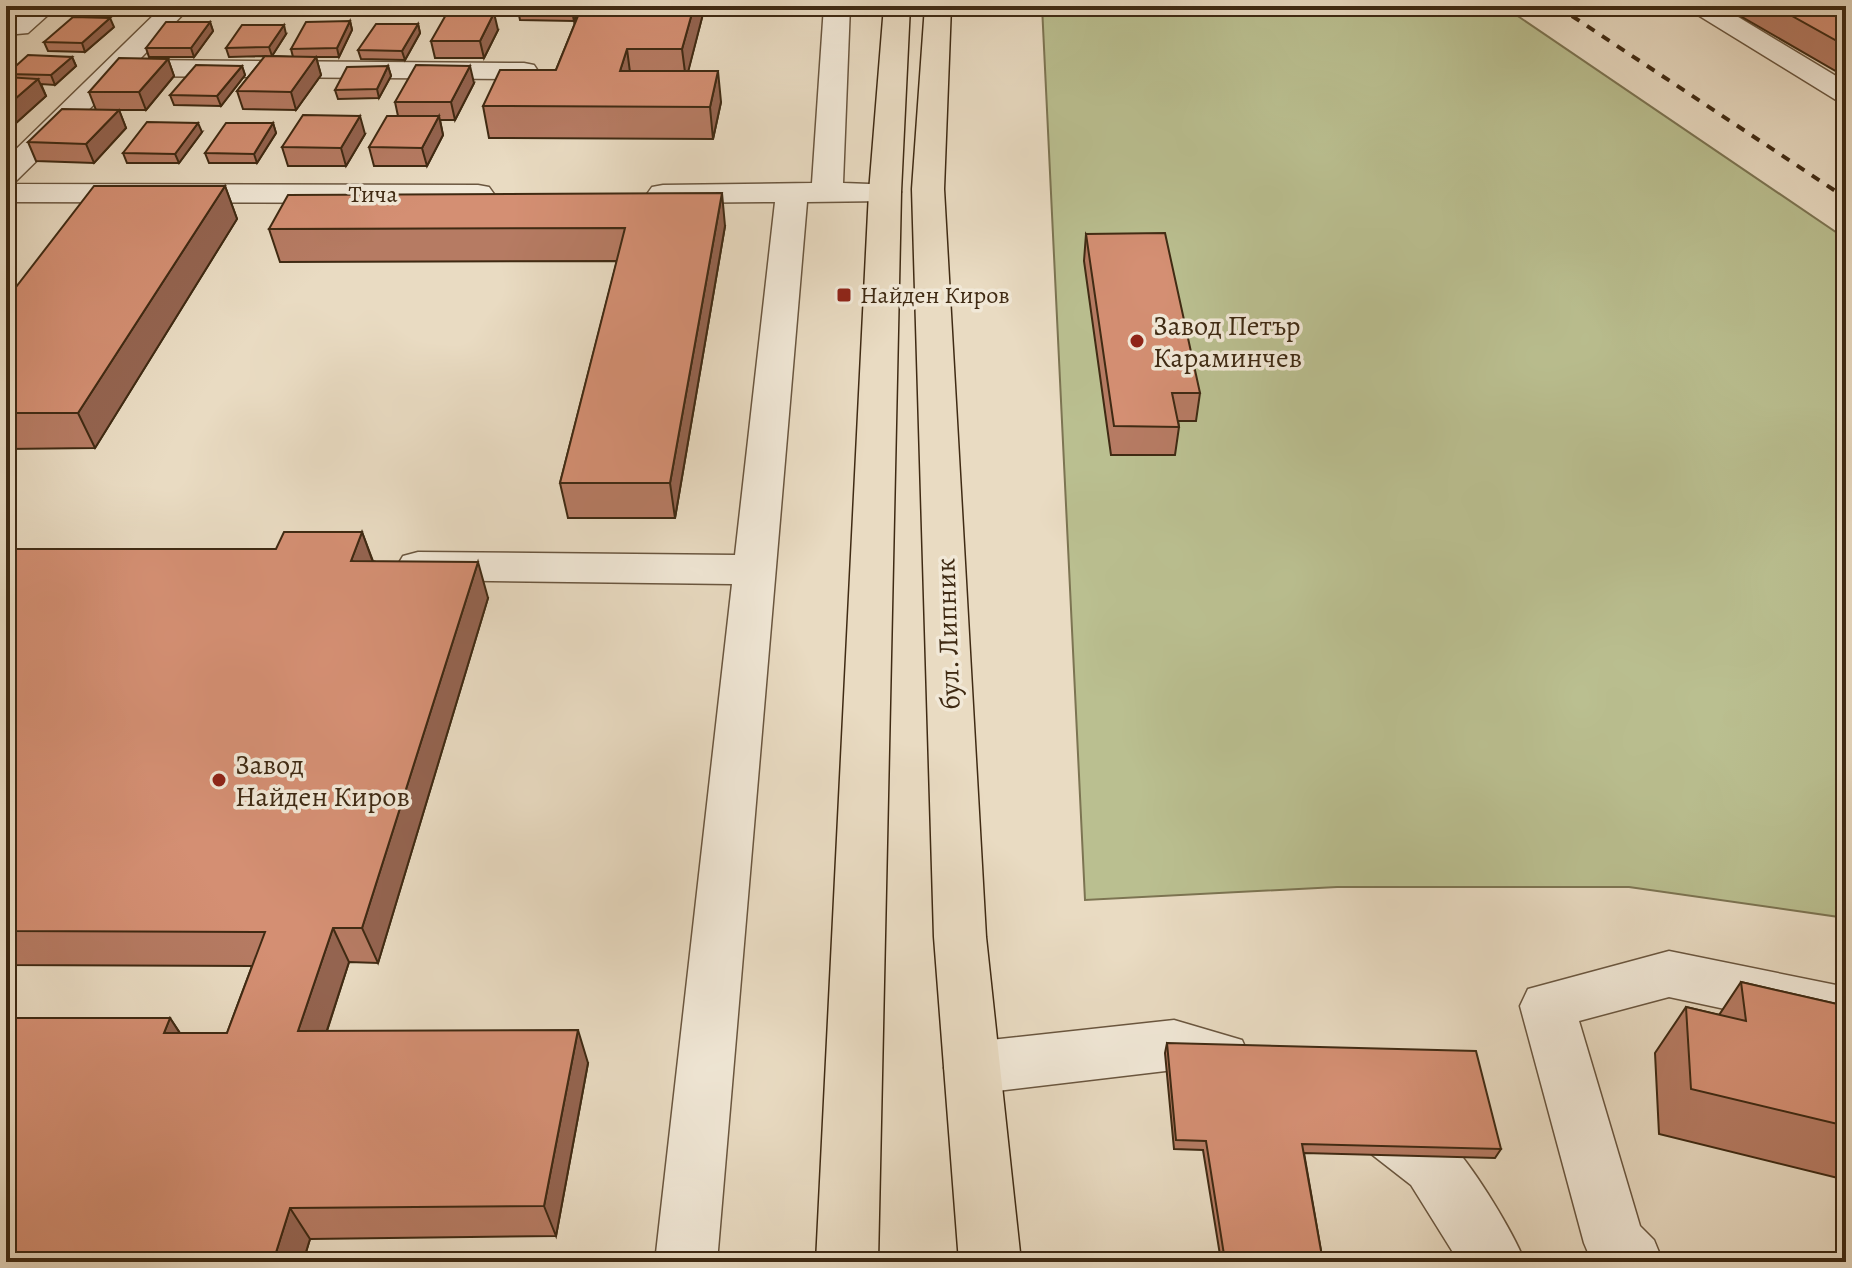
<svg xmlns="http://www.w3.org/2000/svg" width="1852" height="1268" font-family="Alegreya,serif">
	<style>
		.green { fill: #babf90; stroke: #7c7452; stroke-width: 2 }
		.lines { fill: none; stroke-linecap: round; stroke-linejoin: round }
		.minor-casing { stroke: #6a563f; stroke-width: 3 }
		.major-casing { stroke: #3f2a13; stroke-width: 3 }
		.minor { fill: #f1e8d7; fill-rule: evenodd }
		.major { fill: #e9dbc2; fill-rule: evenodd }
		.rail { stroke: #3f2a13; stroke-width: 4; stroke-dasharray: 9 9; stroke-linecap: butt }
		.wall { fill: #b67b63; stroke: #3f2a13; stroke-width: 2 }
		.shaded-wall { fill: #946450; stroke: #3f2a13; stroke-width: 2 }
		.building { fill: #d48f73; stroke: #3f2a13; stroke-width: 2 }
		.poi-dot { fill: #8f2418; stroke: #f1e8d7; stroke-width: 3 }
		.labels { text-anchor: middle; stroke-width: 7; stroke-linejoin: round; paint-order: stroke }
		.far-street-label { font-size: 24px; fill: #3f2a13; stroke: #f1e8d7 }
		.far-poi-label { font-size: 24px; fill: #3f2a13; stroke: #f1e8d7; text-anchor: start }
		.poi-label { font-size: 28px; fill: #3f2a13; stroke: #f1e8d7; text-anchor: start }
		.street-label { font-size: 28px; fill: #3f2a13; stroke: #f1e8d7 }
	</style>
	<rect width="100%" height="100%" fill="#e9dbc2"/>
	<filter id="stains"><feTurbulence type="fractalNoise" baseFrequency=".0025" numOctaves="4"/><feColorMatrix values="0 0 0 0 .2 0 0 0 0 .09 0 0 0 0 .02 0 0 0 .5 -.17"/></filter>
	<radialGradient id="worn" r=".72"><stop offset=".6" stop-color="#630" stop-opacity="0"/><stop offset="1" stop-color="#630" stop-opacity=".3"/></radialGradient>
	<path class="green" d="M1042,6h461l343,233v679l-217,-31h-292l-252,13z"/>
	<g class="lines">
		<defs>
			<g id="minor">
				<path d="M29,6h29l-30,27 -22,2v-16h7z"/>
				<path d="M163,6h28l-52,54 385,3 10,2 4,6 -4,6 -10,2 -401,-3 -110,108 465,1 11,2 5,7 -5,7 -11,2 -472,-1v-43z"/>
				<path d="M824,6h26l-7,177 53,2 5,7 -5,7 -11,2 -78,1 -90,1060h-62l77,-678 -314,-4 -15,-4 -6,-10 6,-10 15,-4 317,3 40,-353 -112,1 -11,-2 -5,-7 5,-7 11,-2 149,-2z"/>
				<path d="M1689,6h31l126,76v21l-10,-3 -143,-88z"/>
				<path d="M1669,951l177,36v48l-177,-38 -90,24 61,205 14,14 9,22h-71l-8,-19 -64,-237 8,-17z"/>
				<path d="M1174,1020l68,20 8,18 -8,18 -20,7 -48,-13 -202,24 -20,-8 -8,-18 8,-18 20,-8z"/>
				<path d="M1372,1093c24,9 65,34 82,54 23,26 58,83 71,115h-66l-48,-77 -59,-46 -9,-19 9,-19z"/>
			</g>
			<g id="major">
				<path d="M884,6h26l-9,186 -23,1070h-62l53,-1070z"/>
				<path d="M925,6h26l-7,183 42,748 35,325h-62l-25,-325 -22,-748z"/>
			</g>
		</defs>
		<use href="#minor" class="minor-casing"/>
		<use href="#major" class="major-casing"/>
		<use href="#minor" class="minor"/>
		<use href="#major" class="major"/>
		<path class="rail" d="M1557,6l289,192"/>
	</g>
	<g class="wall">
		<path d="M88,6h50l-7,6 -41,-1z"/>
		<path d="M260,6h41l-1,2h-40z"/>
		<path d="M517,6h63l-6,15 -54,-1z"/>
		<path d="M582,6h123l-17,65 33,31 -8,37 -224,-1 -6,-32 73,-36z"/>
		<path d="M1723,6h113l10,5v66z"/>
		<path d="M350,21l2,9 -13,27h-23l5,18 -25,35 -53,-1 -6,-18 28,-35 -36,1 -3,-9 60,-14 -14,22 21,1 -2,-8z"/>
		<path d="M210,22l3,9 -19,26h-45l-3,-9z"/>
		<path d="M418,24l2,9 -15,27 -44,-1 -3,-9z"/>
		<path d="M114,27l-29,25 -37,-1 -4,-9z"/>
		<path d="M498,30l-14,28h-49l-4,-17z"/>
		<path d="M72,57l4,9 -21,19 -14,-1 5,12 -30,27h-10v-46h3l-2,-3z"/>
		<path d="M168,59l6,17 -28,34h-47h20l7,18 -32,35 -58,-2 -8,-19 68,-32 -7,-18z"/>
		<path d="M242,66l3,9 -24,31 -47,-1 -4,-10z"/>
		<path d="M388,66l3,10 -12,22 -41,1 -3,-9z"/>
		<path d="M474,83l-19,37h-15l3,15 -16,31h-53l-5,-19 29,-31 -3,-14z"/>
		<path d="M273,123l3,10 -19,30h-48l-4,-10z"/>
		<path d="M202,132l-23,31h-52l-4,-10z"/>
		<path d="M365,134l-19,32h-58l-6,-19z"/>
		<path d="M225,186l12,33 -142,229 -89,1v-149z"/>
		<path d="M725,226l-50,292h-107l-8,-35 57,-222 -337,1 -11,-33z"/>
		<path d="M1086,234l114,159 -4,28h-18l1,6 -4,28h-64l-27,-194z"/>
		<path d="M362,532l11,29 115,37 -110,365 -29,-1 -22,69 261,32 -32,173 -246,3 -7,23 -133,-244 10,15h47l25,-67 -246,-1v-416h270z"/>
		<path d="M1741,982l105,24v174l-187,-46 -4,-81 31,-46 33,8z"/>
		<path d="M1167,1043l334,106 -6,9 -191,-5 19,109h-148v-2l46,1 -18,-111 -29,-1 -9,-96z"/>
	</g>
	<g class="shaded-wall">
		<path d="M129,6h9l-7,6z"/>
		<path d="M571,6h9l-6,15z"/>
		<path d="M694,6h11l-19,74 -4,-31z"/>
		<path d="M494,13l4,17 -14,28 -4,-17z"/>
		<path d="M110,18l4,9 -29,25 -3,-9z"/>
		<path d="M350,21l2,9 -13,27 -2,-9z"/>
		<path d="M210,22l3,9 -19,26 -3,-9z"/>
		<path d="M418,24l2,9 -15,27 -3,-9z"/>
		<path d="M284,25l2,9 -14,22 -3,-9z"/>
		<path d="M627,49l4,31 -11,-9z"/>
		<path d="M72,57l4,9 -21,19 -4,-10z"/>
		<path d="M316,57l5,18 -25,35 -5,-18z"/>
		<path d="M168,59l6,17 -28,34 -7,-18z"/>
		<path d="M242,66l3,9 -24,31 -4,-10z"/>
		<path d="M388,66l3,10 -12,22 -2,-9z"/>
		<path d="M470,66l4,17 -19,37 -4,-18z"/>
		<path d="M718,71l3,31 -8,37 -3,-32z"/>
		<path d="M38,79l8,17 -30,27 -8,-18z"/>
		<path d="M119,110l7,18 -32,35 -8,-19z"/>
		<path d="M360,116l5,18 -19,32 -5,-18z"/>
		<path d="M439,116l4,19 -16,31 -5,-18z"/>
		<path d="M198,123l4,9 -23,31 -4,-9z"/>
		<path d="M273,123l3,10 -19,30 -3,-9z"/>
		<path d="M225,186l12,33 -142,229 -17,-35z"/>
		<path d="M722,193l3,33 -50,292 -5,-35z"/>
		<path d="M362,532l13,36 -24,-7z"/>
		<path d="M478,562l10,36 -110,365 -16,-35z"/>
		<path d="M333,928l16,34 -33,102 -18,-33z"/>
		<path d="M170,1018l22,34 -28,-19z"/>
		<path d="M578,1030l10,33 -32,173 -12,-30z"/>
		<path d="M290,1208l20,31 -7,23h-30z"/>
	</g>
	<g class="building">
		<path d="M582,6h112l-12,43h-55l-7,22h98l-8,36 -227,-1 17,-36h56z"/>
		<path d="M1774,6h62l10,5v35z"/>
		<path d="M447,13h47l-14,28h-49z"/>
		<path d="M73,17l37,1 -28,25 -38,-1z"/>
		<path d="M350,21l-13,27 -46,1 15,-27z"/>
		<path d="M166,22h44l-19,26h-45z"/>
		<path d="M376,24h42l-16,27 -44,-1z"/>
		<path d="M242,25h42l-15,22 -43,1z"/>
		<path d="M28,55l44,2 -21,18 -44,-1z"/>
		<path d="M265,56l51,1 -25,35 -54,-1z"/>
		<path d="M119,58l49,1 -29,33h-50z"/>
		<path d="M196,65l46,1 -25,30 -47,-1z"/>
		<path d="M416,65l54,1 -19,36h-56z"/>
		<path d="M388,66l-11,23 -42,1 12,-23z"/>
		<path d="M6,77l32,2 -30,26h-2z"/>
		<path d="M62,109l57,1 -33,34 -58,-2z"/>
		<path d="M303,115l57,1 -19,32 -59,-1z"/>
		<path d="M387,116h52l-17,32 -53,-1z"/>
		<path d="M147,122l51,1 -23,31 -52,-1z"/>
		<path d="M226,123h47l-19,31 -49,-1z"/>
		<path d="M94,186h131l-147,227h-72v-113z"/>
		<path d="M722,193l-52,290h-110l65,-255 -356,1 19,-34z"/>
		<path d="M1165,233l35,160h-28l7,34 -65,-1 -28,-192z"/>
		<path d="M284,532h78l-11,29 127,1 -116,366h-29l-35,103 280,-1 -34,176 -254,2 -17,54h-267v-244h164l-6,15h63l38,-101 -259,-1v-382h270z"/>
		<path d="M1741,982l105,24v120l-155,-37 -5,-82 60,14z"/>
		<path d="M1167,1043l309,8 25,98 -199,-5 21,118 -98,-1 -19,-120 -30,-1z"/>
		<path d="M1175,1260l131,2h-130z"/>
	</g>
	<g class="poi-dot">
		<rect x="836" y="287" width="16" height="16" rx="4"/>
		<circle cx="1137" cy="341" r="8"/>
		<circle cx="219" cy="780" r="8"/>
	</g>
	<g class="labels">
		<g class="far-street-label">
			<text x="373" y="202">Тича</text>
		</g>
		<g class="far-poi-label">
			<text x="860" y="303">Найден Киров</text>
		</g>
		<g class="poi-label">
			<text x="1153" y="335">Завод Петър<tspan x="1153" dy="32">Караминчев</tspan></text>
			<text x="235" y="774">Завод<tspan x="235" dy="32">Найден Киров</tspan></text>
		</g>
		<g class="street-label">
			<text transform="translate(947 634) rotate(-92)" y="10">бул. Липник</text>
		</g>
	</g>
	<rect width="1852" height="1268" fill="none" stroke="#e9dbc2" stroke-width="32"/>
	<rect x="8" y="8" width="1836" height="1252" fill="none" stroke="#3f2a13" stroke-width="4"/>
	<rect x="16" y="16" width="1820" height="1236" fill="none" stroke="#3f2a13" stroke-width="2"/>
	<rect width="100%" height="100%" filter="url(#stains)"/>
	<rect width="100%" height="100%" fill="url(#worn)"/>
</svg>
